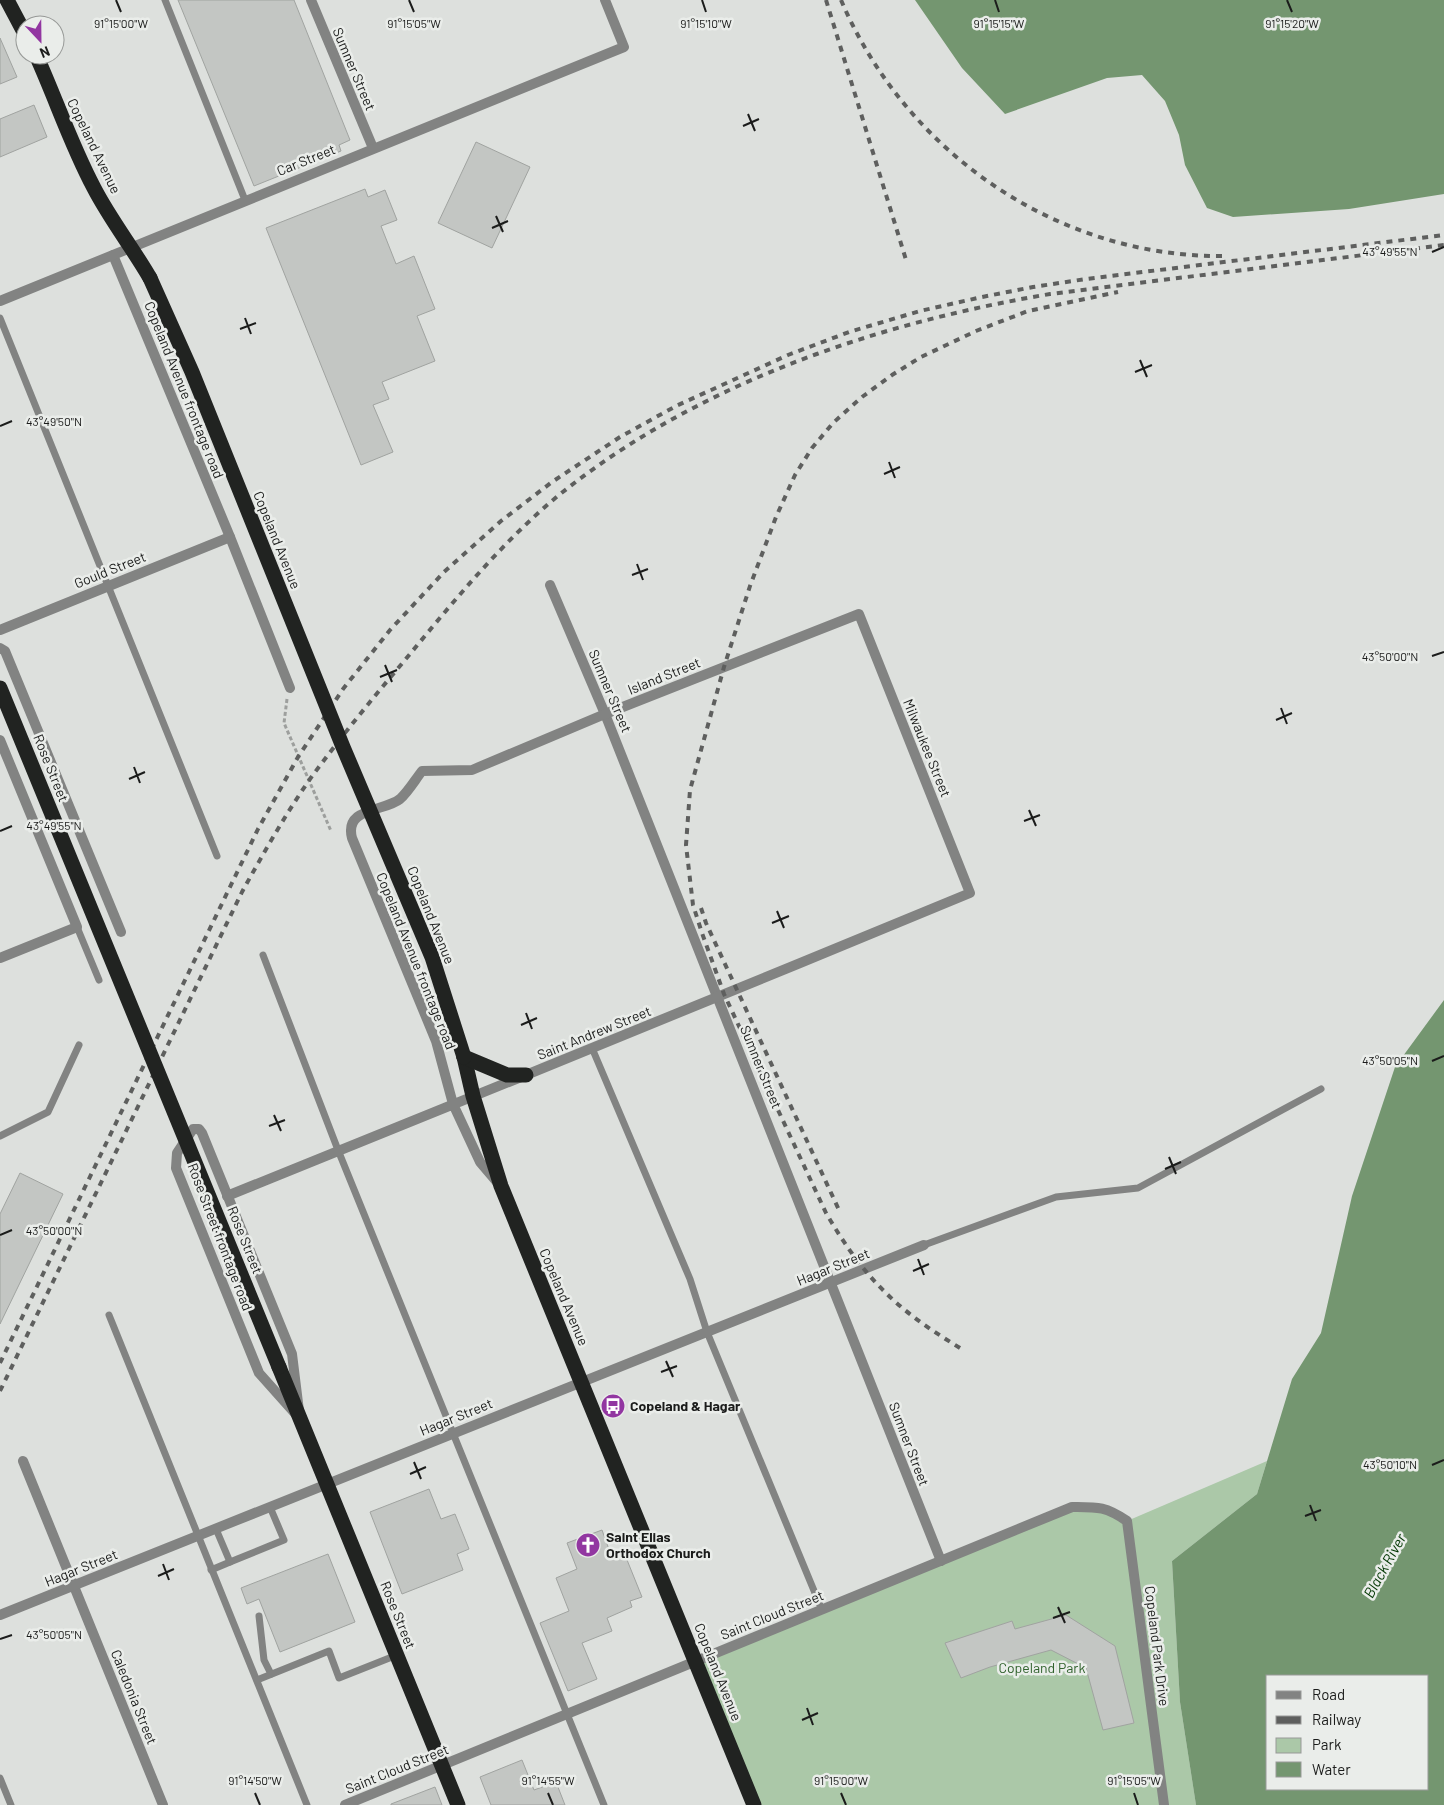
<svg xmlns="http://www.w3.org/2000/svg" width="1444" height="1805" font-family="Barlow,sans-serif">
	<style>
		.green { fill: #abc8a8 }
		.water { fill: #749670; fill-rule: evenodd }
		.building { fill: #c3c6c3; stroke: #a0a3a0 }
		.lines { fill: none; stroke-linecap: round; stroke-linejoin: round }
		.path { stroke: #9d9f9d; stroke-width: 3; stroke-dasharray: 4 2.5; stroke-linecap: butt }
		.lane { stroke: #828382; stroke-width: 7 }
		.street { stroke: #828382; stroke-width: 10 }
		.highway { stroke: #212321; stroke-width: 15 }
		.rail { stroke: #5e5f5e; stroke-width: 4; stroke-dasharray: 6 6; stroke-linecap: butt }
		.highway-bridge { stroke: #212321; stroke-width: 15 }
		.ticks { fill: none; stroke: #1b1c1b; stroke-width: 2 }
		.labels { text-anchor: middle; stroke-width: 5; stroke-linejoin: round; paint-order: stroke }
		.street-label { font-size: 14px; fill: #1b1c1b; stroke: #eaedea }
		.poi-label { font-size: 14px; font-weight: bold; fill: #1b1c1b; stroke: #eaedea; text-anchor: start }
		.park-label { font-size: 14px; fill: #31622d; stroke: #eaedea }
		.water-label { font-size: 15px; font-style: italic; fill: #013600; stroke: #eaedea }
		.ticks-label { font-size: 12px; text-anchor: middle; fill: #1b1c1b; stroke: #eaedea; stroke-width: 5; stroke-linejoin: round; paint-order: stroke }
	</style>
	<rect width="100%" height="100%" fill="#dde0dd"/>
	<path class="green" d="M1267,1461l-10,33 -85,67 8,141 16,103h-442l-58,-144 376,-154h28l27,14z"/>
	<g class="water">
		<path d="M915,0h529v194l-95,15 -116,8 -26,-9 -22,-43 -6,-30 -14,-34 -23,-26 -35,3 -102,36 -43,-46z"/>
		<path d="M1444,1000v805h-248l-16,-103 -8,-141 85,-67 35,-115 29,-46 31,-137 43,-129zM1268,1676h160v113h-160z"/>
	</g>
	<g class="building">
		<path d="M178,0h116l56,140 -11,5 2,6 -87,35z"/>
		<path d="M0,38l17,39 -17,7z"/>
		<path d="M34,105l13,32 -47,20v-38z"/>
		<path d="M476,142l54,25 -38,81 -54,-25z"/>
		<path d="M365,189l3,8 17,-7 12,30 -16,6 15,38 18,-8 21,53 -18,7 18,45 -53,21 7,17 -16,6 20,47 -32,13 -95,-237z"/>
		<path d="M20,1173l43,21 -63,130v-110z"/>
		<path d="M429,1489l12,30 14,-5 14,35 -12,5 6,16 -61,24 -32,-82z"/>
		<path d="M602,1530l9,25 12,-5 19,47 -12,4 2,6 -25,11 5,13 -30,12 15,36 -29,12 -28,-68 29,-12 -13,-33 21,-9 -10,-26z"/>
		<path d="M328,1554l27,68 -75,30 -21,-53 -12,5 -6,-16z"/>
		<path d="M1066,1615l49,31 19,77 -31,7 -17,-62 -35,-18 -61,17 -29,11 -16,-35 67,-22 3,8z"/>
		<path d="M522,1760l12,30 22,-8 9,23h-74l-11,-28z"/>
		<path d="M435,1787l7,18h-51v-1z"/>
	</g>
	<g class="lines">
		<path class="path" d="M287,699l-3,24 47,108"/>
		<g class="lane">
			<path d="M165,0l80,200"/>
			<path d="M0,318l217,538"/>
			<path d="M77,927l22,53"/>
			<path d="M263,955l75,195 266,655"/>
			<path d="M592,1048l98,231 17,53 115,278"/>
			<path d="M0,1136l48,-24 31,-67"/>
			<path d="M924,1245l132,-48 82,-9 183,-99"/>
			<path d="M109,1315l198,490"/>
			<path d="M216,1529l14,33 54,-22 -14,-33"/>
			<path d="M211,1570l19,-8"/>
			<path d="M259,1616l5,44 7,14"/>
			<path d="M257,1680l72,-29 10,27 58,-23"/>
			<path d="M0,1778l11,27"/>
		</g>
		<g class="street">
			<path d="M311,0l62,148"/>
			<path d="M113,255l117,282 60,151"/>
			<path d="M0,301l624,-254 -19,-47"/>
			<path d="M550,585l55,129 336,847"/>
			<path d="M0,630l230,-93"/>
			<path d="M0,648l5,3 116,281"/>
			<path d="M0,740l77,187 -77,31"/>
			<path d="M193,1129h6l3,4 90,221 8,65 -41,-46 -83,-205 1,-15z"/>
			<path d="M227,1196c100,-41 200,-80 299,-121 149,-60 296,-121 444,-182l-111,-279 -254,100 -133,56 -50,1c-7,9 -14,21 -22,28 -16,13 -56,8 -48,39l84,203 17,63 27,58 17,20"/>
			<path d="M23,1461l140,344"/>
			<path d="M0,1615l924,-370"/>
			<path d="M345,1805l727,-298c25,0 33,-1 55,14l37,284"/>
		</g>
		<g class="highway">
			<path d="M7,0l18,34"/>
			<path d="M36,55c20,44 35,90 58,133 16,31 38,59 56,90"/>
			<path d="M464,1057l9,39 28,90 253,619"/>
			<path d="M464,1057l43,18h19"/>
			<path d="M279,1367l179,438"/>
		</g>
		<g class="rail">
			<path d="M826,0l81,263"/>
			<path d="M841,0c65,153 217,258 384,256"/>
			<path d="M701,908l5,15 133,287"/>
			<path d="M960,1348c-26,-16 -52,-33 -74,-55 -24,-23 -43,-51 -60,-80l-102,-219 -22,-61 -9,-28 -7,-60 4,-55 34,-123 26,-81 26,-69 19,-42 17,-27 21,-25 29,-26 30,-22 29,-18 55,-26 52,-20 90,-19"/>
			<path d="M0,1363l258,-534 40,-72 45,-68 47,-59 54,-58 57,-51 51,-39 68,-45 56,-31 112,-51 61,-23 71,-21 62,-14 51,-10 53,-8 358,-44"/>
			<path d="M0,1391l242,-499c21,-38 43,-77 68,-113 30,-41 62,-80 95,-119 48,-58 96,-117 154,-165 139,-112 318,-172 491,-201l394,-49"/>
		</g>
		<g class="highway-bridge">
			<path d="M150,278l42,94 151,375 89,210 32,100"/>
			<path d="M0,688l279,679"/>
		</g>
	</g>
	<path class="ticks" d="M116,0l5,12M409,0l5,12M702,0l4,12M995,0l4,12M1287,0l5,12M748,114l7,17M743,126l16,-7M496,216l7,16M492,228l16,-7M1432,252l12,-5M245,318l6,16M240,329l16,-6M1140,360l7,17M1135,372l17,-7M0,426l12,-5M889,462l6,16M884,474l16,-7M637,564l6,16M632,575l16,-6M1432,656l12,-4M385,665l7,17M380,677l17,-7M1281,708l6,16M1276,720l16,-7M134,767l6,16M129,779l16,-7M1029,810l7,16M1024,821l16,-6M0,831l12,-5M777,911l7,17M772,923l17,-7M526,1013l6,16M521,1025l16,-7M1432,1061l12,-5M274,1115l7,16M269,1126l16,-6M1169,1157l7,17M1165,1169l16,-7M0,1235l12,-5M918,1259l6,16M913,1271l16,-7M666,1361l7,16M661,1372l16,-6M414,1462l7,17M1432,1465l12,-5M410,1474l16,-7M1310,1505l6,16M1305,1516l16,-6M163,1564l6,16M158,1576l16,-7M1058,1607l7,16M1053,1618l17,-6M0,1639l12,-4M807,1708l6,17M802,1720l16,-7M255,1793l5,12M548,1793l5,12M841,1793l5,12M1134,1793l4,12"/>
	<defs>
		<symbol id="bus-disc" viewBox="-11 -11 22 22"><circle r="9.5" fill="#9236a1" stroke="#eaedea"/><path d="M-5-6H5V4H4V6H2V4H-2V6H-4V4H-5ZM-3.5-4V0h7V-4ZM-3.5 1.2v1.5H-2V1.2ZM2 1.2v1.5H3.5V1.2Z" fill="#fff"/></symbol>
		<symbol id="church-disc" viewBox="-11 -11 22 22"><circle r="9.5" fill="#9236a1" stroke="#eaedea"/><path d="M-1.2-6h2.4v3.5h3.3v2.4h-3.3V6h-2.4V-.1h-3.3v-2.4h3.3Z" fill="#fff"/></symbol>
	</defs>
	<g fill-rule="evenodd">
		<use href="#bus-disc" x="599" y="1392" width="28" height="28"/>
		<use href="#church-disc" x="574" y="1531" width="28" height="28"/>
	</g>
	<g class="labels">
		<g class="street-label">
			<text transform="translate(354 69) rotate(67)" y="5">Sumner Street</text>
			<text transform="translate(94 146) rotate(64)" y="5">Copeland Avenue</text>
			<text transform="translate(306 160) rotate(-22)" y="5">Car Street</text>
			<text transform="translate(184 390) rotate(68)" y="5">Copeland Avenue frontage road</text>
			<text transform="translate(277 540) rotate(68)" y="5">Copeland Avenue</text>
			<text transform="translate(110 570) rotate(-22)" y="5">Gould Street</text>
			<text transform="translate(664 676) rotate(-22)" y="5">Island Street</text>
			<text transform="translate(610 691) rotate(67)" y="5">Sumner Street</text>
			<text transform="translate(927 748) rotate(68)" y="5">Milwaukee Street</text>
			<text transform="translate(51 768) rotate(68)" y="5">Rose Street</text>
			<text transform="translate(431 915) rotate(68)" y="5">Copeland Avenue</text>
			<text transform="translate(416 961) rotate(68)" y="5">Copeland Avenue frontage road</text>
			<text transform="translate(594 1033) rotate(-22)" y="5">Saint Andrew Street</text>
			<text transform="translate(761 1067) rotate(68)" y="5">Sumner Street</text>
			<text transform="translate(220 1237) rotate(69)" y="5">Rose Street frontage road</text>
			<text transform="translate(245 1240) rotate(68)" y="5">Rose Street</text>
			<text transform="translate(833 1267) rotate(-22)" y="5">Hagar Street</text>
			<text transform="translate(564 1297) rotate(67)" y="5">Copeland Avenue</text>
			<text transform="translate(456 1417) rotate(-22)" y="5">Hagar Street</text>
			<text transform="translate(909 1444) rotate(69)" y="5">Sumner Street</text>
			<text transform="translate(81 1568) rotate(-22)" y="5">Hagar Street</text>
			<text transform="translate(398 1615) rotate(68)" y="5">Rose Street</text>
			<text transform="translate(772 1615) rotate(-22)" y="5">Saint Cloud Street</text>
			<text transform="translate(1157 1646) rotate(83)" y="5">Copeland Park Drive</text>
			<text transform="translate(718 1672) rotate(68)" y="5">Copeland Avenue</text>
			<text transform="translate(134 1697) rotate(68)" y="5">Caledonia Street</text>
			<text transform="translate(397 1769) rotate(-22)" y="5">Saint Cloud Street</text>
		</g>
		<g class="poi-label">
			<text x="630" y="1411">Copeland &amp; Hagar</text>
			<text x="606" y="1542">Saint Elias<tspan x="606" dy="16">Orthodox Church</tspan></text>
		</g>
		<g class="park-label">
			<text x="1042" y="1673">Copeland Park</text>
		</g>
		<g class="water-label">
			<text transform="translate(1385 1566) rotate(-61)" y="5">Black River</text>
		</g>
	</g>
	<g class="ticks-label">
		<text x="121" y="28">91°15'00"W</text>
		<text x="414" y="28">91°15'05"W</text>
		<text x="706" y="28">91°15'10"W</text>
		<text x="999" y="28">91°15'15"W</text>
		<text x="1292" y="28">91°15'20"W</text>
		<text x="1390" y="256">43°49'55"N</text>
		<text x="54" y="426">43°49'50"N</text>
		<text x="1390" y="661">43°50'00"N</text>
		<text x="54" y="830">43°49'55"N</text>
		<text x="1390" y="1065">43°50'05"N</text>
		<text x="54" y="1235">43°50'00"N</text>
		<text x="1390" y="1469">43°50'10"N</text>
		<text x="54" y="1639">43°50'05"N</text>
		<text x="255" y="1785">91°14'50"W</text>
		<text x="548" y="1785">91°14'55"W</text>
		<text x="841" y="1785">91°15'00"W</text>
		<text x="1134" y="1785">91°15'05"W</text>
	</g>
	<rect x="1266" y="1675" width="162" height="115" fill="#eaedea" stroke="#979997"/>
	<rect x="1276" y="1691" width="25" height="8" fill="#828382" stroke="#979997"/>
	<text x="1312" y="1700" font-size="15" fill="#1b1c1b">Road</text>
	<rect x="1276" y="1716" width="25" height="8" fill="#5e5f5e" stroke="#979997"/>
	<text x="1312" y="1725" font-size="15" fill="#1b1c1b">Railway</text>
	<rect x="1276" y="1738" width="25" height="15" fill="#abc8a8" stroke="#979997"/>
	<text x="1312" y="1750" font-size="15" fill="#1b1c1b">Park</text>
	<rect x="1276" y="1762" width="25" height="15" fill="#749670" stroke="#979997"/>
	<text x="1312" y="1775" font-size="15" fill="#1b1c1b">Water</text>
	<g transform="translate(40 40) rotate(158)"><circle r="24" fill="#eaedea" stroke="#979997"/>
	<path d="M0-4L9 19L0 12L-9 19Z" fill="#9236a1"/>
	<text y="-8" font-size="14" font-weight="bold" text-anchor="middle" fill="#1b1c1b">N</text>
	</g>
</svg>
